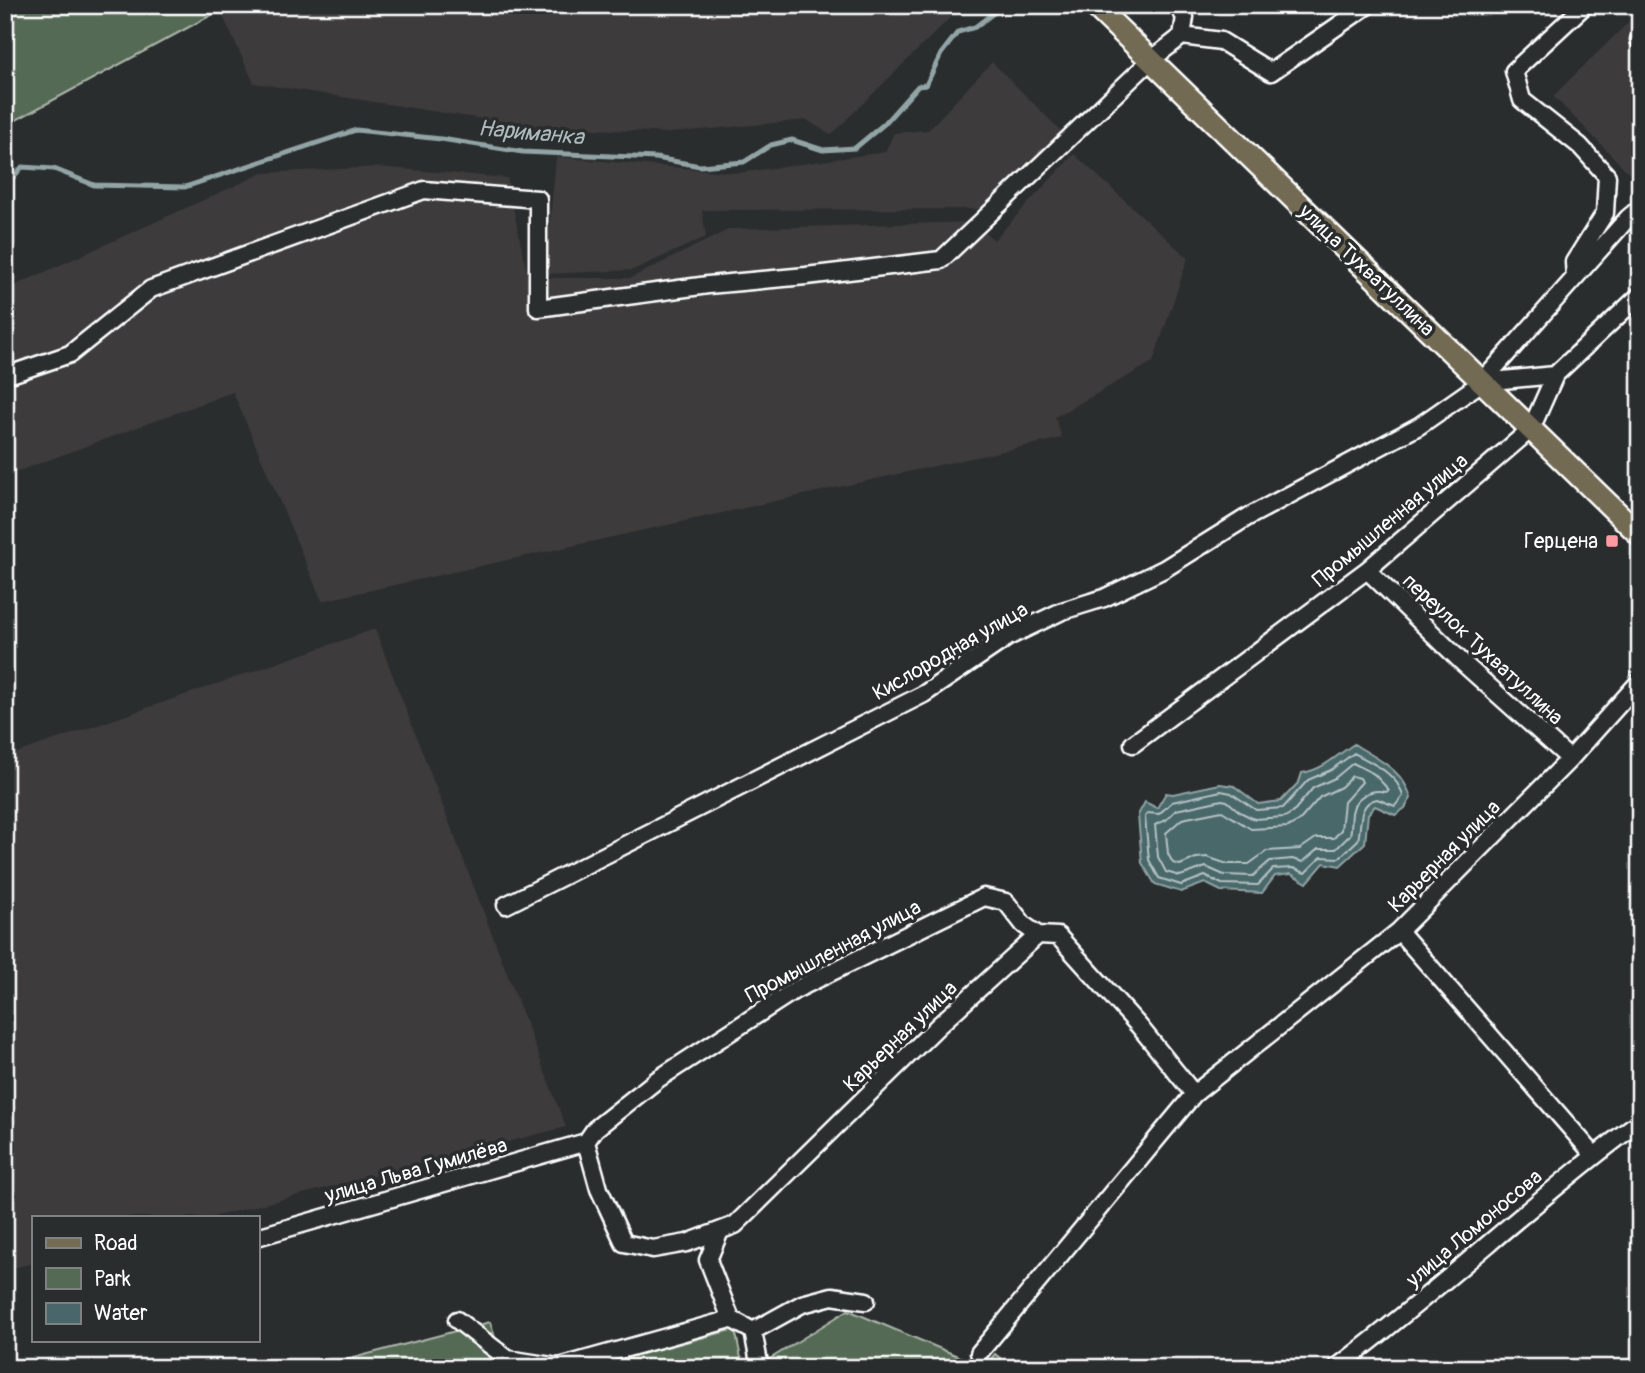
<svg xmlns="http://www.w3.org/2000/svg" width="1645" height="1373" viewBox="0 0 1645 1373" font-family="Pangolin,sans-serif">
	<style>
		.built { fill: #3e3a3b }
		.green { fill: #556a55; stroke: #aab4aa; stroke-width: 2 }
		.water { fill: #49676b; stroke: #92a4a6; stroke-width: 2 }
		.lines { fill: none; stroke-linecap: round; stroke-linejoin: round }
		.shore { stroke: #b6c2c4; stroke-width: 2 }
		.stream { stroke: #92a4a6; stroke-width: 5 }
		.minor-casing { stroke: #fff; stroke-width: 21 }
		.major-casing { stroke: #fff; stroke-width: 26 }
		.minor { stroke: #2a2d2e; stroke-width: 16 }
		.major { stroke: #736b52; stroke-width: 21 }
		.poi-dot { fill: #ff9aa2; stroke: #2a2d2e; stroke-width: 2.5 }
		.labels { text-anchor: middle; stroke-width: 7; stroke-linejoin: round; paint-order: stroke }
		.street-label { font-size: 21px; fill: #fff; stroke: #2a2d2e }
		.poi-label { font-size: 21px; fill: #fff; stroke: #2a2d2e; text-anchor: end }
		.water-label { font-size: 23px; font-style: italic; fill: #adbbbc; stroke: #2a2d2e }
	</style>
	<rect width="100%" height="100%" fill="#2a2d2e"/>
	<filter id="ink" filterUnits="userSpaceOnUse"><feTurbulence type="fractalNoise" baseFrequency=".0143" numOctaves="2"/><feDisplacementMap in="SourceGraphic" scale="14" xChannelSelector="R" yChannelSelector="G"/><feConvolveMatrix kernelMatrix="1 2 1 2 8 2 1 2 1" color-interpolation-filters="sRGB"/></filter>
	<g filter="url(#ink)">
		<path class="built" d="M230 5H946L954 14 831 135 807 120 669 133 520 125 254 83 220 10Z
			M1640 11V184L1553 96Z
			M992 62 1063 133 997 200 980 209 702 210 706 237 633 270 545 274 556 157 738 173 885 152 894 133 928 130Z
			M1074 154 1188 258 1153 362 1055 417 1062 438 322 601 233 392 5 476V290L263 173 378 167 507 178 528 278H631L730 229 973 222 994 240Z
			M375 629 566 1127 213 1217H33V1263L5 1270V757Z"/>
		<path class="green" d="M5 5H230L5 126Z
			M848 1310 984 1367 995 1354 1012 1368H766L765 1362Z
			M490 1322 505 1368H315Z
			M735 1329 743 1368H588Z"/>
		<path class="water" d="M1354 744C1377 759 1403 769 1411 798L1405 808 1395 815 1375 806 1368 814 1365 843 1340 866 1324 863 1307 883 1291 874 1275 876 1262 893 1221 891 1205 883 1181 892 1155 884 1142 863 1138 815 1145 802 1157 808 1166 793 1173 794 1220 784 1234 786 1258 804 1281 801 1299 782 1302 773C1323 770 1337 755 1354 744Z"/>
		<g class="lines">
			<path class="shore" d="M1354 753C1372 763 1398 774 1403 796L1395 806 1377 799C1357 803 1362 825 1358 840L1339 858 1321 857 1305 873 1293 868 1273 869 1258 885 1222 884 1205 876 1181 885 1159 878 1149 860 1145 817 1147 813 1159 814 1172 802 1221 791 1231 793 1256 810 1283 808 1308 780 1331 770Z
				M1353 763 1374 774 1389 790 1386 792C1371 788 1355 796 1352 813 1351 821 1352 828 1350 835L1336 849H1318L1303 862 1292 859 1270 861 1253 876 1224 875 1206 867 1180 876 1166 872 1158 857 1155 825 1166 820 1176 810 1222 800 1227 801 1240 812 1254 819 1285 817 1293 812 1313 788 1335 778Z
				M1352 776 1360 778 1362 782 1344 802 1341 830 1334 838H1316L1300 849 1267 851 1249 864H1227L1207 857 1196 858 1180 865 1173 863 1168 854 1166 833 1182 819 1222 811 1251 829 1288 827 1299 821 1320 797 1341 787Z"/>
			<path class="stream" d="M5 187 22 167 54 169 94 185 185 187 356 130 441 139 523 152 656 158 700 166 744 162 771 145 792 140 823 150 855 148 884 124 918 86 926 85 941 54 958 32 975 27 1004 5"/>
			<g class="minor-casing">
				<path id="minor" d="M1177 5 1185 17 1182 36
					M1639 40H1640
					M1575 278 1574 262 1605 213 1607 176 1580 146 1522 100 1514 71 1585 5
					M14 373 70 354 151 289 424 190 538 199V308L708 285 806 276 941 260 1151 60 1182 36 1221 41 1271 72 1368 5
					M1482 382 1555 375
					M1367 570 1464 664 1570 759
					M1133 744 1367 570 1531 429 1555 375 1640 295
					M506 905 924 694 1008 637 1062 611 1104 598 1164 569 1246 518 1419 426 1482 382 1628 218 1640 208
					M1399 931 1594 1155
					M586 1142 599 1189 624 1243 653 1249 687 1243 735 1225 938 1026 1038 935 1058 936 1139 1026 1194 1094
					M586 1142 595 1129 658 1079 795 990 984 897 1006 902 1024 925 1038 935
					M720 1231 708 1260 731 1319
					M257 1237 586 1142
					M457 1320 508 1359 559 1367 731 1319 753 1331 802 1304 832 1296 866 1301
					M753 1331 760 1368
					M979 1353 1194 1094 1399 931 1570 759 1640 681
					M1336 1368C1440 1290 1535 1199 1640 1121"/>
			</g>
			<g class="major-casing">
				<path id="major" d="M1094 5 1640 535"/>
			</g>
			<use href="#minor" class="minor"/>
			<use href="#major" class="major"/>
		</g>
	</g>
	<rect class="poi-dot" x="1605" y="534" width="14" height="14" rx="3.5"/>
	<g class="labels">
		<g class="street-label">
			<text transform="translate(1367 270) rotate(44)" y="7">улица Тухватуллина</text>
			<text transform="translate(1390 520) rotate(-40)" y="7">Промышленная улица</text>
			<text transform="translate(1483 649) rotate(43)" y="7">переулок Тухватуллина</text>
			<text transform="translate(950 651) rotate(-30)" y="7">Кислородная улица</text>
			<text transform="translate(1444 856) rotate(-45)" y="7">Карьерная улица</text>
			<text transform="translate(833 951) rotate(-28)" y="7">Промышленная улица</text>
			<text transform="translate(900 1036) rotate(-44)" y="7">Карьерная улица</text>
			<text transform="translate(416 1170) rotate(-16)" y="7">улица Льва Гумилёва</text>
			<text transform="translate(1474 1228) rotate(-40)" y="7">улица Ломоносова</text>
		</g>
		<g class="poi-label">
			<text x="1598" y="548">Герцена</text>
		</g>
		<g class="water-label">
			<text transform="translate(531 132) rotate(5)" y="8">Нариманка</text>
		</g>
	</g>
	<rect width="1645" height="1373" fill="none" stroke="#2a2d2e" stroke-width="28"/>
	<rect x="14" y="14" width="1617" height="1345" fill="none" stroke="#fff" stroke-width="2.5" filter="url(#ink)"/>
	<rect x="32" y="1216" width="228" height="126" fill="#2a2d2e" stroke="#7f8182" stroke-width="2"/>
	<rect x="46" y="1238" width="35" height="10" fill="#736b52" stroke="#7f8182" stroke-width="2"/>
	<text x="94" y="1250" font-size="21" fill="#ffffff">Road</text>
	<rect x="46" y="1268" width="35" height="21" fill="#556a55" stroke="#7f8182" stroke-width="2"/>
	<text x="94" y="1286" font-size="21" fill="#ffffff">Park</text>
	<rect x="46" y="1303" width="35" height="21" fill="#49676b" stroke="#7f8182" stroke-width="2"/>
	<text x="94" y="1320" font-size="21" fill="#ffffff">Water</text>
</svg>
